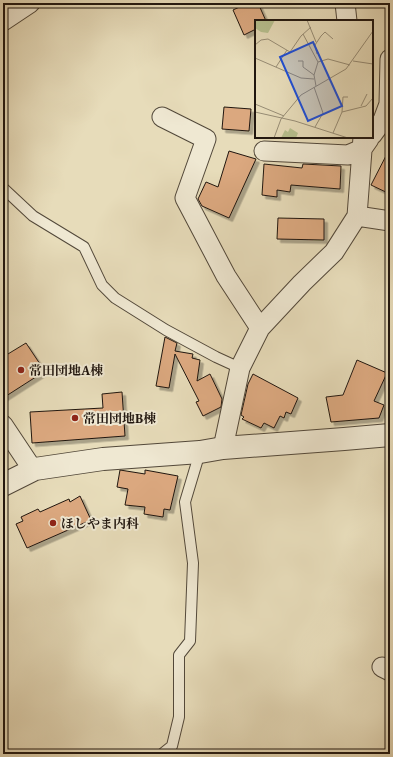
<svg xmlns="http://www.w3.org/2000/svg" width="393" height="757" viewBox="0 0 393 757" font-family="'EB Garamond','Noto Serif JP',serif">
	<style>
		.building { fill: #dba87f; stroke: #20160f; filter: url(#shadow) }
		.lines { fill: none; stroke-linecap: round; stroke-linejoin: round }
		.service-casing { stroke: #52483a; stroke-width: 12 }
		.minor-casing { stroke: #52483a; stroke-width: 21 }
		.tertiary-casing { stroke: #52483a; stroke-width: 24 }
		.service { stroke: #efe8d2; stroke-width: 10 }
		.minor { stroke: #efe8d2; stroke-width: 19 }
		.tertiary { stroke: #efe8d2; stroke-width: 22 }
		.poi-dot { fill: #8f2418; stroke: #efe8d2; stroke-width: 1.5 }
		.labels { text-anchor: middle; stroke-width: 4; stroke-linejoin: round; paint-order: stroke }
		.poi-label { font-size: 13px; font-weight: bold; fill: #20160f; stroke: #efe8d2; text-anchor: start }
		.inset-road { fill: none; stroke: #978d76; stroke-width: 1 }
		.view { fill: #1d4ed8; fill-opacity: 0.15; stroke: #1d4ed8; stroke-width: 2 }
		.inset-edge { fill: none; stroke: #20160f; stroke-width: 2 }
	</style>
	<defs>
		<filter id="shadow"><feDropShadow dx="3.5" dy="3.5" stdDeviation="0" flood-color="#0004"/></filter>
	</defs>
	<rect width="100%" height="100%" fill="#e7dcba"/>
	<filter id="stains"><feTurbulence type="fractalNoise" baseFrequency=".005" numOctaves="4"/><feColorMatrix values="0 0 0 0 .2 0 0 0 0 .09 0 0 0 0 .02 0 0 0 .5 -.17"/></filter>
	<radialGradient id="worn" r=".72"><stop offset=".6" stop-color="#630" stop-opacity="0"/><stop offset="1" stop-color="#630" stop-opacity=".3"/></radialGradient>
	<path class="building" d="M248 3H258L266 21H256V29L244 35 233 10Z
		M224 107 251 109 249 131 222 129Z
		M390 148V194L371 185Z
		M229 151 256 159 229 218 202 206 198 199 206 182 218 187Z
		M264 164 302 168 303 164 341 166 340 189 291 185 290 192 277 190V197L262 195Z
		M278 218 324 219V240L277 239Z
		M165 337 177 343 175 351 193 354 192 358 200 360 197 381 210 374 222 399 221 407 203 416 196 402 199 401 175 354 169 388 156 386Z
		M26 343 40 364 37 366 42 373 3 398V357Z
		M357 360 387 373 374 401 384 405 379 418 331 422 326 397 343 395Z
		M253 374 298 398 291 414 286 412 284 418 280 416 274 428 264 423 261 428 242 419 244 417 241 415 248 384Z
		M122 392 125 436 32 443 30 412 103 408 102 394Z
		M120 470 145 474V470L178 476 170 510 164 509 163 517 144 514 145 507 125 505 128 489 117 487Z
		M80 496 91 520 27 548 16 524 23 521 21 517 38 509 40 512 69 499 70 502Z"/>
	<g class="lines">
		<g class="service-casing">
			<path id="service" d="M3 188 33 216 84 247 102 285 115 298 166 330 216 357 240 368
				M162 754 172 746 179 717V655L190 641 193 563 185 502 200 452"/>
		</g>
		<g class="minor-casing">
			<path id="minor" d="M345 3 347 21
				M3 21 30 3
				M162 117 206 139 185 198 226 276 260 328
				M372 135 383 120 389 104 390 59
				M264 151 348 155 362 149 369 139
				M357 216 390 221
				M3 425 33 470
				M223 448 240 368 260 328 302 283 334 252 357 216 363 137
				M382 667 390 671"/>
		</g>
		<g class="tertiary-casing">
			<path id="tertiary" d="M3 485 35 469 103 459 200 452 223 448 344 439 390 435"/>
		</g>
		<use href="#service" class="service"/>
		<use href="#minor" class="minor"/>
		<use href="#tertiary" class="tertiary"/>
	</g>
	<g class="poi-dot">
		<circle cx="21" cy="370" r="4"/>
		<circle cx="75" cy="418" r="4"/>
		<circle cx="53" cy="523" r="4"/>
	</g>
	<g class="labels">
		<g class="poi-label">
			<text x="29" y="375">常田団地A棟</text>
			<text x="83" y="423">常田団地B棟</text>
			<text x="61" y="528">ほしやま内科</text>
		</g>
	</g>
	<g transform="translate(255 20)">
		<rect width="118" height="118" fill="#e7dcba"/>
		<path d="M0 0H20L13 13 6 12 0 8Z" fill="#b7c08f"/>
		<path d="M35 108 43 113 41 118H26L30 110 33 112Z" fill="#b7c08f"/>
		<path class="inset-road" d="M52 0 61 22M48 14 63 42 59 55 61 66M0 25 6 20 13 19 35 32 46 16 56 7M62 34 60 25 66 16 70 12 78 19M0 38 46 58 59 59M43 41H48V47L59 55M98 41 118 44M63 42 73 39 95 45M21 47 32 30M59 67 68 93 60 107M0 84 29 96M106 86 112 74M0 92 40 101 93 118M87 92 88 77H93M78 113 87 92 111 86 118 78M19 118 26 99 46 75 91 49 118 11"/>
		<path class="view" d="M58 22 87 86 53 101 25 37Z"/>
		<rect width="118" height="118" class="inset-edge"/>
	</g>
	<rect width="393" height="757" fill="none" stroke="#e7dcba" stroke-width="16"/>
	<rect x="4" y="4" width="385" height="749" fill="none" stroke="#20160f" stroke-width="2"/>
	<rect x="8" y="8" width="377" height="741" fill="none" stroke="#20160f"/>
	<rect width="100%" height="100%" filter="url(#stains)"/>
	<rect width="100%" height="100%" fill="url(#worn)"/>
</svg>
